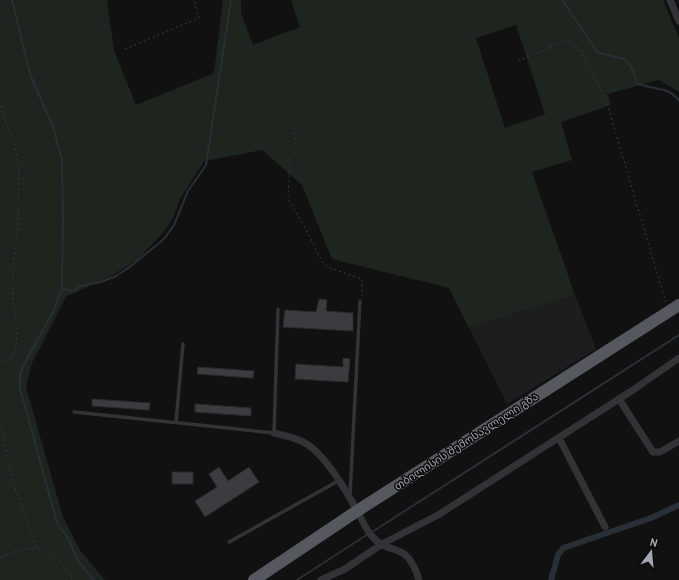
<svg xmlns="http://www.w3.org/2000/svg" width="679" height="580" viewBox="0 0 679 580" font-family="'PT Sans','Noto Sans Georgian',sans-serif">
	<style>
		.built { fill: #1d1d1f }
		.green { fill: #1d251e; fill-rule: evenodd }
		.lines { fill: none; stroke-linecap: round; stroke-linejoin: round }
		.stream { stroke: #282f36; stroke-width: 2 }
		.canal { stroke: #282f36; stroke-width: 6 }
		.building { fill: #3b3c3f; stroke: #2b2b2e }
		.path { stroke: #383a3e; stroke-width: 1; stroke-dasharray: 2 3; stroke-linecap: butt }
		.service { stroke: #323337; stroke-width: 3.5 }
		.minor { stroke: #323337; stroke-width: 7 }
		.trunk { stroke: #56585f; stroke-width: 12 }
		.labels { text-anchor: middle; stroke-width: 3; stroke-linejoin: round; paint-order: stroke }
		.street-label { font-size: 11px; fill: #a2a7b3; stroke: #0c0c0d }
	</style>
	<rect width="100%" height="100%" fill="#111112"/>
	<path class="built" d="M575 295 596 349 507 404 469 328Z"/>
	<path class="green" d="M0 0H107L114 50 136 105 214 73 223 0H241V13L253 45 300 27 291 0H663L679 38V92L659 80 608 94 611 105 561 122 572 160 532 172 575 295 469 328 449 288 332 259 302 185 262 150 204 161 180 199 173 218 161 235 137 260 111 276 66 297 32 363 26 387 63 517 80 550 105 580H0ZM516 25 545 114 505 128 476 38Z"/>
	<g class="lines">
		<path class="stream" d="M12 0 30 74 53 127 62 160 63 219 62 289 54 310 20 372V388L57 523 69 540 78 561 94 580
			M562 0 598 53 625 59 631 67 637 83C651 90 670 86 679 101
			M62 289 75 291 80 286 101 282 116 276 131 266 164 239 174 225 188 191 206 165 231 0
			M372 532 679 335
			M297 580 368 534"/>
		<path class="canal" d="M551 580 558 555 563 548 651 518 679 505"/>
	</g>
	<path class="building" d="M319 299 327 300 326 311 353 313V331L283 327 285 310 316 312Z
		M343 358 350 359 348 382 295 379 296 364 343 367Z
		M198 367 254 371 253 378 197 374Z
		M92 399 150 403 149 410 92 406Z
		M195 404 251 408V416L195 412Z
		M219 467 228 481 249 467 259 482 205 517 195 501 217 487 209 474Z
		M172 472H193V484H172Z"/>
	<g class="lines">
		<path class="path" d="M125 49 199 18 194 0
			M518 61 566 40 579 48 606 100 666 303
			M0 106 13 140 19 165 18 226 13 268V300L17 333 16 347 12 357 0 365
			M296 123 294 133 296 142V151L290 158 288 199 307 231 322 262 330 268 362 279V296
			M0 420 12 480 37 547
			M0 558C38 541 51 544 73 580"/>
		<path class="service" d="M74 412 274 433 278 309
			M176 422 183 344
			M350 495 360 301
			M229 542 338 481"/>
		<path class="minor" d="M670 0 679 21
			M619 399 653 452H660L679 441
			M274 433C287 436 301 439 311 447 327 459 348 493 357 511 362 519 365 528 371 535 390 559 406 537 419 580
			M559 438 605 527
			M321 580 345 569 382 544 438 515 633 390 679 358"/>
		<path class="trunk" d="M254 580 357 511 679 305"/>
	</g>
	<g class="labels">
		<g class="street-label">
			<text transform="translate(466 441) rotate(-33)" y="4">თბილისის შემოსავლელი გზა</text>
		</g>
	</g>
	<g transform="translate(651 552) rotate(16)" stroke="#0c0c0d" stroke-width="3" paint-order="stroke">
	<path d="M0-3L7 15L0 10L-7 15Z" fill="#a2a7b3"/>
	<text y="-6" font-size="11" font-weight="bold" text-anchor="middle" fill="#a2a7b3">N</text>
	</g>
</svg>
